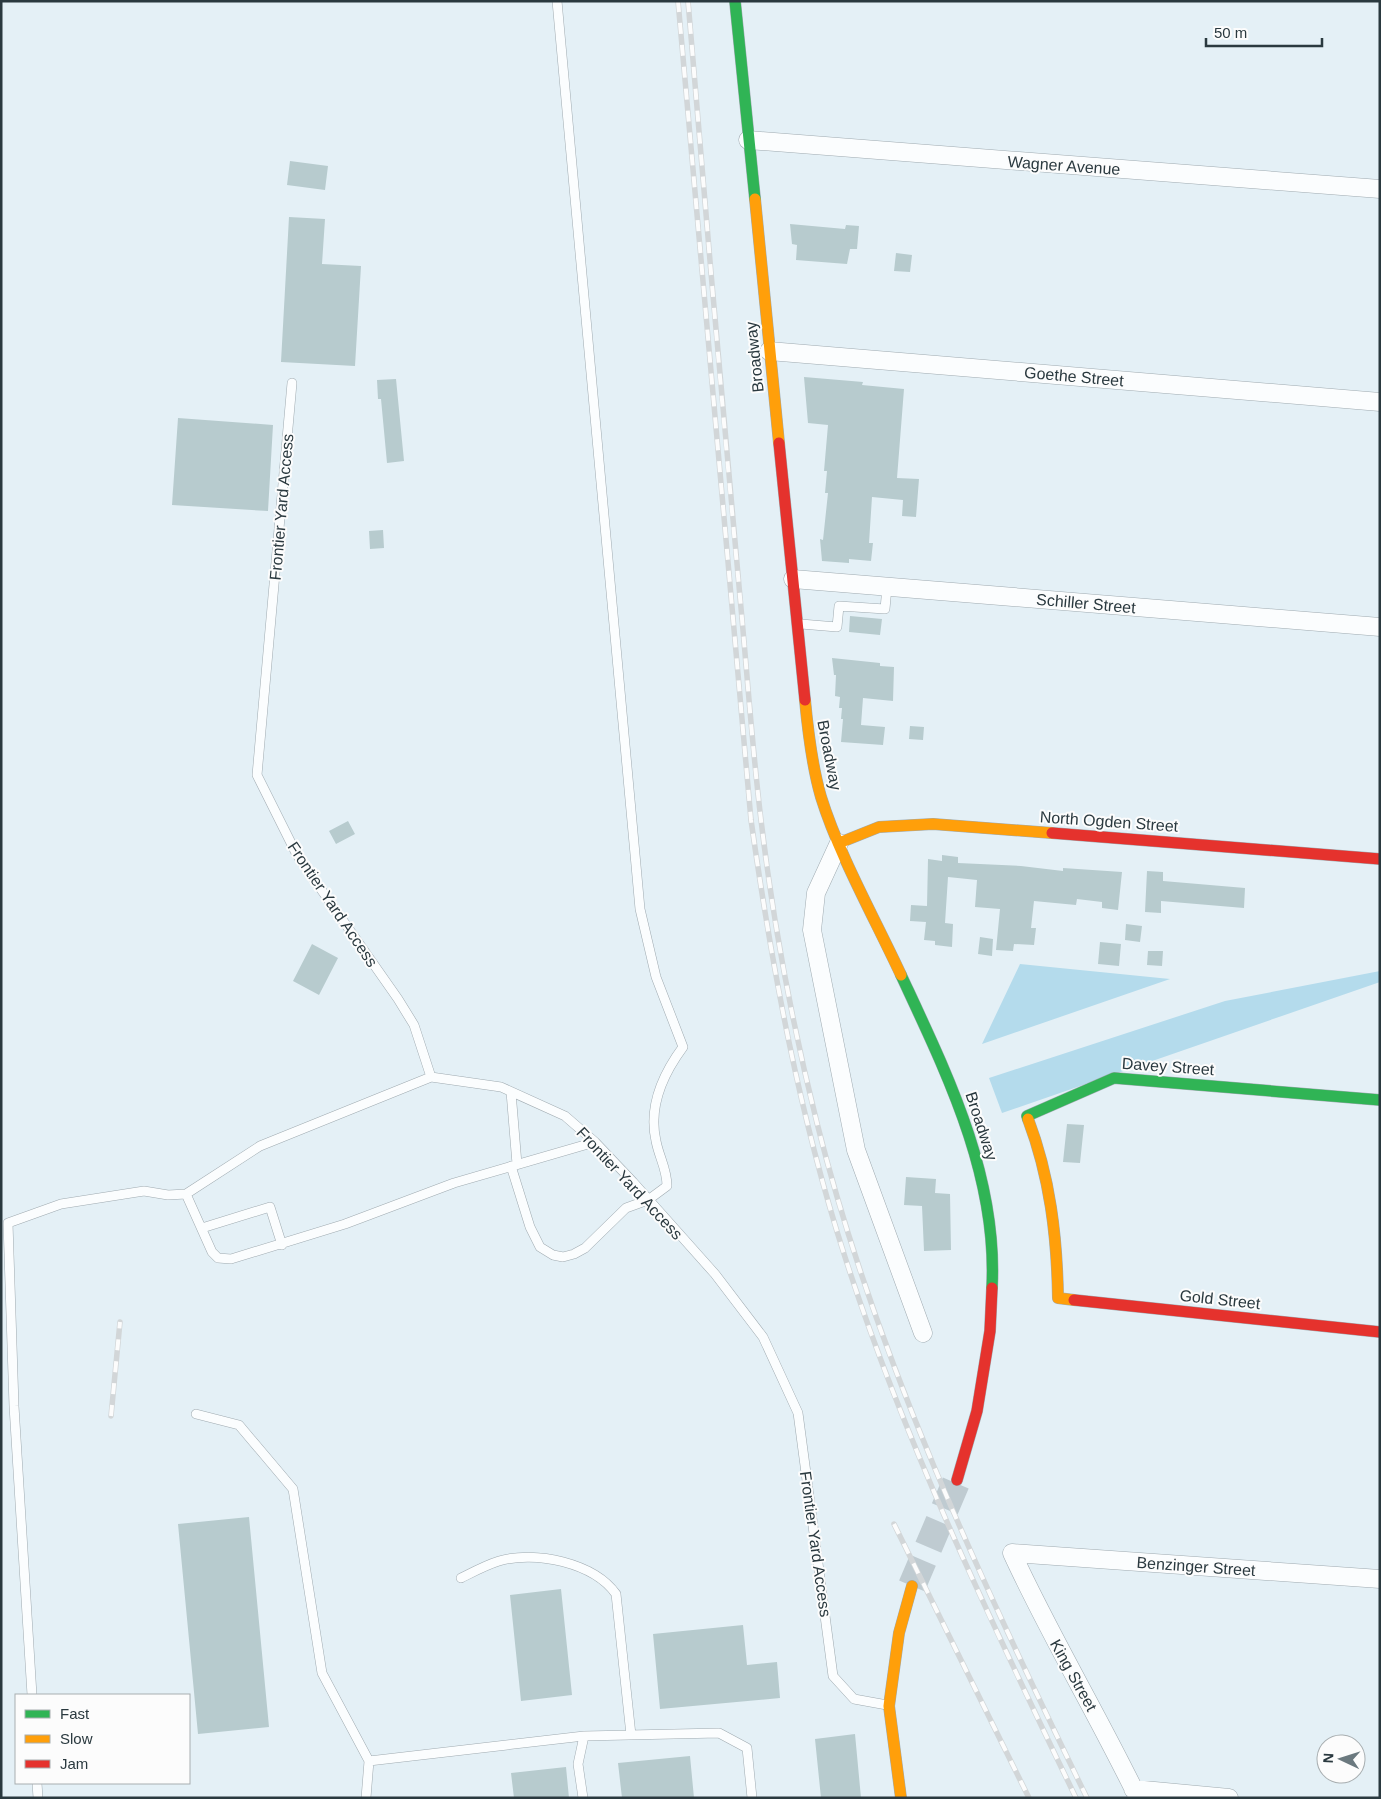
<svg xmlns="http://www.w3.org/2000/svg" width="1381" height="1799" viewBox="0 0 1381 1799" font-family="Arial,sans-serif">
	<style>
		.forest { fill: #b4dbec }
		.building { fill: #b7cbce }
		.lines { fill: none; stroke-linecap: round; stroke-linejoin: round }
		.primary-tunnel { stroke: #bfcbd1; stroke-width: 28; stroke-dasharray: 28 14; stroke-linecap: butt }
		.lane-casing { stroke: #9faab0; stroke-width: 10 }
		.street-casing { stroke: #9faab0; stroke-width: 19 }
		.fast-casing { stroke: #9faab0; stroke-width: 12 }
		.slow-casing { stroke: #9faab0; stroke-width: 12 }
		.jam-casing { stroke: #9faab0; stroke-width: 12 }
		.lane { stroke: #fbfdfe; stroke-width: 9 }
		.street { stroke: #fbfdfe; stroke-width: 18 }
		.fast { stroke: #30b455; stroke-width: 11 }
		.slow { stroke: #ff9f0a; stroke-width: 11 }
		.jam { stroke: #e5322d; stroke-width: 11 }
		.rail-casing { stroke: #d2d6d8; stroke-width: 5.5 }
		.rail { stroke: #fcfcfc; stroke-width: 4; stroke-dasharray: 11; stroke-linecap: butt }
		.labels { text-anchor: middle; stroke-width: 4; stroke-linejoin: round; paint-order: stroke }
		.street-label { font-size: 16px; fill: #2a393f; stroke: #fcfcfc }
	</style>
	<rect width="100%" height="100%" fill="#e4f0f6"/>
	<path class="forest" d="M1020 964 1170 979 982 1044Z
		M1380 971V982L1002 1113 989 1078 1225 1001Z"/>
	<path class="building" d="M290 161 328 166 325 190 287 185Z
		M289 217 325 219 322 264 361 266 355 366 281 362Z
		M790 224 845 229 846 225 859 226 857 249H850L847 264 796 260 797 245 792 244Z
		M896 253 912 255 910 272 894 271Z
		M804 377 863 382 862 385 904 389 897 478 919 479 916 517 902 516 903 500 872 497 869 543H873L871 561 849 559V563L822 561 820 539 823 540 828 493H825L827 471H824L828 425 808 423Z
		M396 379 404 461 387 463 381 399H378L377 380Z
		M178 418 273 425 268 511 172 505Z
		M383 530 384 548 370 549 369 531Z
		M850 616 882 619 880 635 849 632Z
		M832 658 880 663V666L894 667 893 701 863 698 861 725 885 727 883 745 841 742 843 719H841L842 708H839L840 697 835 696 836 675H834Z
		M910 726 924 727 923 740 909 739Z
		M348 821 355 834 336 844 329 831Z
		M942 855 958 857V863L1021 866 1063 871V868L1122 872 1118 910 1102 908V902L1077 899 1076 905 1034 901 1031 928H1036L1034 945 1014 944 1013 951 996 950 1000 909 975 907 977 880 948 877 945 923 953 924 952 947 935 945V941L924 940 926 922 910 921 911 905 927 906 928 859 942 861Z
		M1147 871 1163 872V881L1245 888 1244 908 1161 901V913L1145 912Z
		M1126 924 1142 926 1140 942 1125 940Z
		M980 937 993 939 992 956 978 954Z
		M1100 942 1121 944 1119 966 1098 964Z
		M312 944 338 958 319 995 293 981Z
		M1148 951H1163L1162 966 1147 965Z
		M1067 1124 1084 1125 1080 1163 1063 1162Z
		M906 1177 936 1179 935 1193 950 1194 951 1250 924 1251 922 1206 904 1205Z
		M249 1517 269 1727 198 1734 178 1524Z
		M561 1589 572 1695 521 1701 510 1595Z
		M743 1625 747 1665 777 1662 780 1698 660 1709 653 1634Z
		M855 1734 861 1798H821L815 1739Z
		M690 1756 694 1798H622L618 1763Z
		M566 1767 569 1798H514L511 1773Z"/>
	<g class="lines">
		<path class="primary-tunnel" d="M912 1586 957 1480"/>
		<g class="lane-casing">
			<path id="lane" d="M292 383 257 775 297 855 398 999 414 1025 431 1077 501 1087 565 1116 595 1142 633 1182 715 1274 763 1337 798 1413 833 1676 854 1699 887 1705
				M801 624 837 627 839 606 885 609 887 587
				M511 1092 517 1164
				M511 1166 530 1227 540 1247 553 1255 563 1257 574 1254 585 1248 626 1208 648 1200 667 1186C667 1169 659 1157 656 1141 648 1106 663 1074 683 1047L656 977 640 909 557 1
				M186 1194 212 1252 218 1258 231 1259 345 1224 454 1183 595 1142
				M202 1228 270 1207 282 1245
				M196 1414 239 1425 293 1489 322 1673 369 1761
				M461 1578C473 1572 486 1565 499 1561 535 1550 594 1563 616 1594L631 1735
				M32 1695 14 1406 8 1223 61 1204 144 1191 168 1195 186 1194 260 1146 431 1077
				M37 1783 38 1798
				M366 1798 369 1761 584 1736
				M583 1798 578 1764 584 1736 719 1733 747 1748 752 1798"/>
		</g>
		<g class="street-casing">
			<path id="street" d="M748 140 1380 189
				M769 351 1380 402
				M793 579 1380 627
				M839 843 816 893 812 930 856 1150 923 1333
				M1133 1789 1229 1798
				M1138 1798C1098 1715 1050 1636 1012 1553L1380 1579"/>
		</g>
		<g class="fast-casing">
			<path id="fast" d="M735 1 755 199
				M901 975C947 1074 998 1176 992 1288
				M1028 1119 1027 1116 1114 1078 1380 1100"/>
		</g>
		<g class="slow-casing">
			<path id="slow" d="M755 199 779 443
				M805 700C808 732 812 766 821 797 839 855 875 919 901 975
				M839 843 879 827 933 824 1052 833
				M1028 1119C1050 1177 1057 1236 1058 1298L1074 1300
				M901 1798 889 1706 899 1633 912 1586"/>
		</g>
		<g class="jam-casing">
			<path id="jam" d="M779 443 805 700
				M1052 833 1380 859
				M1074 1300 1380 1332
				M957 1480 977 1411 990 1331 992 1288"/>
		</g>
		<use href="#lane" class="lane"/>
		<use href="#street" class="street"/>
		<use href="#fast" class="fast"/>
		<use href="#slow" class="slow"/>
		<use href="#jam" class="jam"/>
		<g class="rail-casing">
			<path id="rail" d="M678 1 751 820C772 968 799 1114 845 1257 905 1444 991 1621 1076 1798
				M688 1C705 200 721 398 740 597 747 671 752 746 761 820 773 922 792 1023 817 1123 876 1359 981 1580 1087 1798
				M111 1416 120 1322
				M894 1524 1029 1798"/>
		</g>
		<use href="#rail" class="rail"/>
	</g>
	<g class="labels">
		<g class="street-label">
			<text transform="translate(1064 165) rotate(4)" y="6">Wagner Avenue</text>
			<text transform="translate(754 357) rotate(-96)" y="6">Broadway</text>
			<text transform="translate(1074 376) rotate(5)" y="6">Goethe Street</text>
			<text transform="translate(281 507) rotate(-85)" y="6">Frontier Yard Access</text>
			<text transform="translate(1086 603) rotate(5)" y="6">Schiller Street</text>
			<text transform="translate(830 755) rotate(79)" y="6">Broadway</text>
			<text transform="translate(1109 821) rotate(4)" y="6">North Ogden Street</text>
			<text transform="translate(333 904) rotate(56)" y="6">Frontier Yard Access</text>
			<text transform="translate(1168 1066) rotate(4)" y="6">Davey Street</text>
			<text transform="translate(982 1126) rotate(72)" y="6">Broadway</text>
			<text transform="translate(630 1183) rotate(47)" y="6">Frontier Yard Access</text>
			<text transform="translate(1220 1299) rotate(6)" y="6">Gold Street</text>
			<text transform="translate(816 1544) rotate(82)" y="6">Frontier Yard Access</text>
			<text transform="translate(1196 1566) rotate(4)" y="6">Benzinger Street</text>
			<text transform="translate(1074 1675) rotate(61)" y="6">King Street</text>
		</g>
	</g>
	<rect width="1381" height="1799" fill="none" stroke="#2a393f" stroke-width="5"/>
	<rect x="15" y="1694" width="175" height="90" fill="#fcfcfc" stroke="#a8aeb0"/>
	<rect x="25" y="1710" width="25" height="8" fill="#30b455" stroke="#a8aeb0"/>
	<text x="60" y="1719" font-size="15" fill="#2a393f">Fast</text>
	<rect x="25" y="1735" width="25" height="8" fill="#ff9f0a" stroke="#a8aeb0"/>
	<text x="60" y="1744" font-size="15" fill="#2a393f">Slow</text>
	<rect x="25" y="1760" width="25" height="8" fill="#e5322d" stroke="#a8aeb0"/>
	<text x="60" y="1769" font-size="15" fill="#2a393f">Jam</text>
	<g transform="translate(1341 1759) rotate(274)"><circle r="24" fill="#fcfcfc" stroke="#a8aeb0"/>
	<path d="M0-4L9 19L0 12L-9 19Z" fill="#6b797f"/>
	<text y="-8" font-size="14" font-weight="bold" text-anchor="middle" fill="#2a393f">N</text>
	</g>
	<path d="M1206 38v8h116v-8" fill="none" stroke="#2a393f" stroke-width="2.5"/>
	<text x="1214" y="38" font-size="15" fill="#2a393f" stroke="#fcfcfc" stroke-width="4" paint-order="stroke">50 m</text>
</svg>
